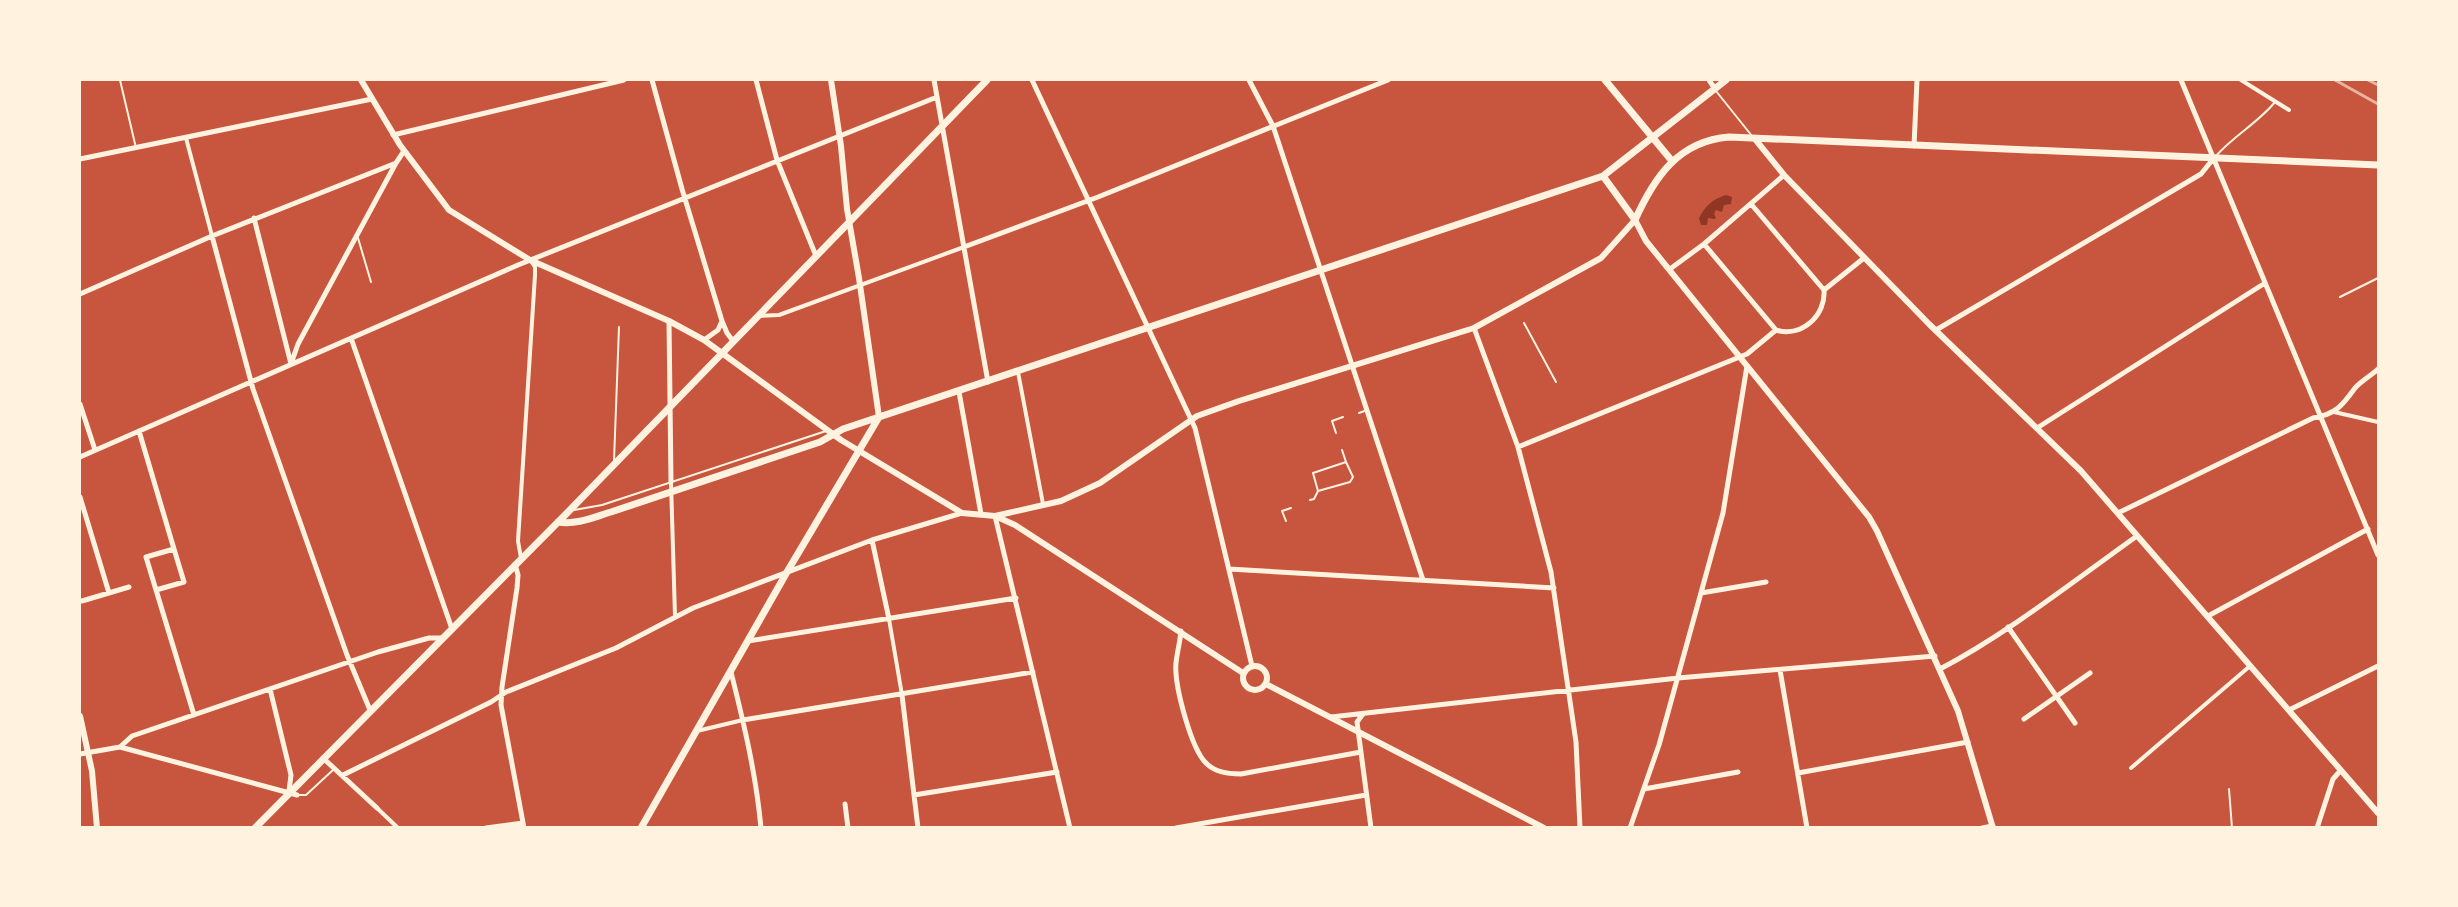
<svg xmlns="http://www.w3.org/2000/svg" width="2458" height="907" viewBox="0 0 2458 907" font-family="Barlow,sans-serif">
	<style>
		.water { fill: #8f3625 }
		.lines { fill: none; stroke-linecap: round; stroke-linejoin: round }
		.service { stroke: #fff3e0; stroke-width: 2 }
		.pedestrian { stroke: #fff3e0; stroke-width: 4 }
		.minor { stroke: #fff3e0; stroke-width: 5 }
		.tertiary { stroke: #fff3e0; stroke-width: 6 }
		.secondary { stroke: #fff3e0; stroke-width: 7 }
		.rail { stroke: #e9b49f; stroke-width: 3 }
	</style>
	<rect width="100%" height="100%" fill="#c8553d"/>
	<path class="water" d="M1726 195 1732 197 1731 204 1724 205 1722 212 1716 210 1714 214 1716 218 1714 219 1708 218 1707 225H1701L1699 218C1705 206 1713 199 1726 195Z"/>
	<g class="lines">
		<path class="service" d="M120 80 136 148
			M1716 91 1752 136
			M2215 157C2233 136 2258 123 2275 102
			M358 238 371 282
			M2340 297 2378 278
			M1524 323 1556 382
			M1359 413 1367 410
			M1336 433 1332 421 1343 417
			M1342 450 1346 462 1313 473 1318 491 1350 482 1353 477 1346 462
			M614 461 619 327
			M1310 500 1314 499 1318 491
			M574 510 602 505 826 431
			M1286 521 1282 511 1291 508
			M2229 789 2232 828
			M297 795H306L333 770"/>
		<path class="pedestrian" d="M2241 80 2289 110
			M186 138 212 236
			M758 316 779 315 964 247
			M1018 372 1043 504
			M2334 412 2378 422
			M671 482 675 616
			M521 558 518 541 535 275V267L531 261
			M889 619 902 695
			M697 731 743 720
			M2131 768 2250 666
			M377 808 398 828"/>
		<path class="minor" d="M652 80 682 189 722 321 727 333 733 341
			M756 80 777 160 816 256
			M934 80 988 382
			M1032 80 1195 428 1252 666
			M1249 80 1273 126 1423 580
			M1709 80 1715 89
			M2181 80 2378 555
			M393 135 624 80
			M1914 146 1917 80
			M80 159 372 99
			M1751 204 1824 290
			M254 218 291 364
			M212 236 253 389 347 655 370 710
			M1704 244 1776 330
			M964 247 1098 197 1388 80
			M1670 269 1704 244 1784 175
			M80 294 212 236 396 163
			M669 321 671 482
			M1474 328 1518 447 1551 572 1576 742 1580 828
			M1936 330 2201 174 2213 159
			M351 338 452 629
			M704 340 718 330 722 321
			M291 364 298 344 396 163 404 151
			M959 392 981 514
			M80 404 95 450
			M2037 428 2265 283
			M139 431 174 549 146 557 194 715
			M1518 447 1747 354 1776 330C1802 338 1826 315 1824 290L1864 258
			M80 457 518 265 937 97
			M80 497 109 593
			M2118 513 2313 418C2336 414 2342 406 2355 388 2361 381 2372 375 2378 369
			M995 516 1070 828
			M872 540 889 619
			M515 564 518 575 517 588 502 687 501 705 524 828
			M1229 569 1554 588
			M156 590 184 582 174 549
			M1701 593 1766 582
			M82 601 129 587
			M2208 616 2368 529
			M2008 627 2075 723
			M1181 631C1180 642 1177 653 1176 663 1174 684 1191 750 1207 764 1216 773 1230 774 1241 774L1361 752
			M748 641 1016 598
			M1940 669C2007 634 2075 580 2137 536
			M1780 670 1807 828
			M731 672C744 724 756 774 761 828
			M270 689 291 775 289 791
			M902 695 918 828
			M2289 710 2378 666
			M1363 714 1357 722 1371 828
			M1331 717 1678 678 1935 656
			M2024 719 2090 673
			M743 720 1033 672
			M120 747 297 795
			M80 754 120 747 132 736 378 652 429 638H441
			M323 758 377 808
			M1798 773 1968 742
			M343 775 491 702 506 692 616 648 693 608 872 540 962 513
			M1644 789 1738 772
			M914 795 1057 772
			M845 804 848 828
			M486 828 523 823
			M1176 828 1366 795
			M1630 828 1659 745 1723 513 1747 366
			M1982 828 1993 826
			M2317 828 2333 779 2341 770"/>
		<path class="tertiary" d="M361 80 400 145 449 210 530 260 669 321 704 340 841 440 962 513 995 516 1015 525 1243 673
			M831 80 841 146 847 209 859 278 879 417
			M1755 139 1784 175 1929 324 2081 471 2378 813
			M995 516 1061 501 1100 483 1197 416 1239 401 1474 328 1601 258 1635 220 1646 241 1869 517 1877 531 1958 711 1993 828
			M1243 678a12 12 0 1 1 24 0a12 12 0 1 1-24 0Z
			M1266 684 1544 828
			M80 716 92 771 97 828"/>
		<path class="secondary" d="M1605 80 1672 161
			M1603 176 1635 220
			M1635 220C1654 178 1678 141 1729 137L2378 165
			M558 522C577 525 594 517 611 512L820 442 843 429 1594 179 1603 176 1726 80
			M255 828 570 510 987 80
			M641 828 787 572 879 417"/>
		<path class="rail" d="M2335 80 2378 104
			M2368 80 2378 85"/>
	</g>
	<rect width="2458" height="907" fill="none" stroke="#fff3e0" stroke-width="162"/>
</svg>
